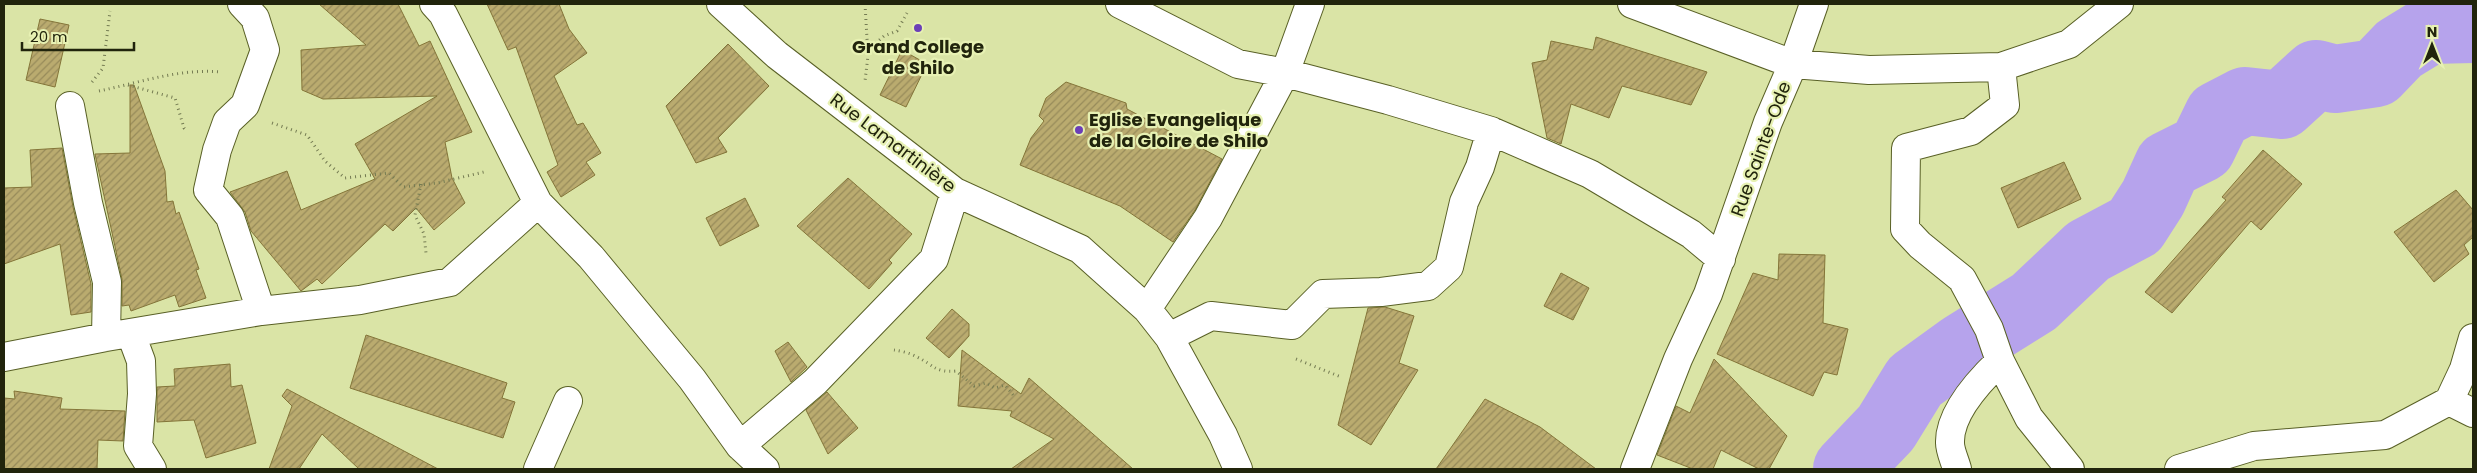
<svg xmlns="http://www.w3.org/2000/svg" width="2477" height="473" viewBox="0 0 2477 473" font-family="Poppins,sans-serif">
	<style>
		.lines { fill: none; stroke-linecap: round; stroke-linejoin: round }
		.river { stroke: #b6a3ec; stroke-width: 68 }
		.building { fill: url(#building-hatch); stroke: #847539 }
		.street-casing { stroke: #596026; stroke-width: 30 }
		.path { stroke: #747b52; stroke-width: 3; stroke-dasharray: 1 4; stroke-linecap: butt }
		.street { stroke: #fff; stroke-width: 28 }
		.poi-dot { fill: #6b3fb7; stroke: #e7f1b3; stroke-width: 2 }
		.labels { text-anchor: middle; stroke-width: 4.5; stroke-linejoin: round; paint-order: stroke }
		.poi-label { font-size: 18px; font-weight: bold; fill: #21240c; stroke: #e7f1b3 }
		.street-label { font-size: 18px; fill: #21240c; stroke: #e7f1b3 }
	</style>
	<defs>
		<pattern id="building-hatch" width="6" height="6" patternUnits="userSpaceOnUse" patternTransform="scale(1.25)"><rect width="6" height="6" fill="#baab6f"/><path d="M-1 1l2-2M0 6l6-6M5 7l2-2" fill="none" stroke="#978b5a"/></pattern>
	</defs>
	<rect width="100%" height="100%" fill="#dae4a6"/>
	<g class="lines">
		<path class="river" d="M1847 469 1886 428 1915 381 1962 347 2034 302 2088 251 2135 226 2153 198 2168 165 2202 148 2218 115 2245 101 2282 105 2316 74 2335 79 2376 73 2399 49 2430 30 2473 29"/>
	</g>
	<path class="building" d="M319 4H398L419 46 430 41 472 132 445 142 452 178 465 203 434 230 416 208 393 231 385 224 322 284 317 279 301 291 251 231 245 212 230 192 287 171 301 210 375 179 355 144 437 96 323 99 302 90 301 50 366 45Z
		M487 4H559L569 29 587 53 554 76 577 125 583 123 601 153 586 162 595 175 561 197 547 172 558 165 516 47 508 50Z
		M40 19 69 25 55 87 26 80Z
		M1596 37 1707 72 1691 105 1622 86 1609 118 1571 104 1561 144 1547 138 1532 63 1547 60 1551 41 1593 50Z
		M728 44 769 86 718 138 727 152 696 163 666 106Z
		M902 50 927 64 906 107 880 95Z
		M1066 82 1126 103 1127 109 1222 159 1195 210 1173 242 1120 206 1020 165 1031 138 1044 121 1039 116 1046 98Z
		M130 85H134L165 171 167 202 173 201 176 214 179 212 199 269 196 270 206 298 179 307 175 295 131 311 129 305 122 306V279L95 154 130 153Z
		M62 148 73 207 91 284V312L71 315 60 244 4 264V188L32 187 30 150Z
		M2263 150 2302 184 2261 230 2251 221 2172 313 2145 292 2226 200 2222 197Z
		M2064 162 2081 199 2018 228 2001 188Z
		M848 178 912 234 889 260 892 263 869 289 797 226Z
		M2456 190 2473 210V237L2464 245 2469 254 2434 282 2394 232Z
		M745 198 759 226 720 246 706 218Z
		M1779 254 1825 255 1823 323 1848 329 1837 375 1824 372 1813 396 1717 354 1753 273 1778 280Z
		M1561 273 1589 288 1573 320 1544 306Z
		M1385 307 1414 316 1399 363 1418 370 1371 445 1338 425 1368 308Z
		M952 309 969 324V336L949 358 926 338Z
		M366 335 507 383 502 398 515 402 503 438 350 388Z
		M788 342 807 367 791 382 775 351Z
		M962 350 1021 394 1029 378 1133 469H1011L1054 439 1010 416 1012 411 958 406Z
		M1714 359 1787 436 1769 469H1759L1721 450 1713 469H1693L1657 455 1676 406 1690 413Z
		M230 364 231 387 242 385 256 443 206 458 194 420 157 422V387L175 386 174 369Z
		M287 389 334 414 438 469H359L322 434 299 469H269L292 406 282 396Z
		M14 391 62 398 60 409 125 411 123 441 98 440 97 469H4V398L15 399Z
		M827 392 858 428 828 454 806 410Z
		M1485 399 1540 427 1596 469H1436Z"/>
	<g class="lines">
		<g class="street-casing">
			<path id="street" d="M242 4 255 18 265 50 245 105 227 122 217 150 208 190 230 217 261 311
				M434 4 443 14 538 203 591 257 692 379 740 446 765 469
				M721 4 777 55 955 192 1080 249 1147 309 1169 337 1223 435 1238 469
				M1120 4 1238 64 1285 73 1388 100 1491 131 1590 174 1691 234 1721 259
				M1632 4 1793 64 1814 4
				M2001 67 2005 105 1971 131 1906 148 1905 229 1920 245 1962 279 1989 329 2000 361 2029 418 2070 469
				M70 106 88 203 107 282 106 337
				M1147 309 1208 218 1285 73 1310 4
				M131 334 141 361 142 394 138 446 152 469
				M1169 337 1211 316 1292 325 1323 294 1381 292 1428 286 1449 267 1464 202 1480 167 1491 131
				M4 357 106 337 261 311 360 300 450 282 538 203
				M2449 401 2473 413
				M740 446 815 382 934 259 955 192
				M538 469 568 401
				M1635 469 1678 359 1708 294 1768 122 1793 64 1869 70 2001 67 2069 44 2119 4
				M1957 469C1955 461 1950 451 1950 443 1949 413 1980 380 2000 361
				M2179 469 2254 446 2385 435 2449 401 2464 369 2473 338"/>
		</g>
		<path class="path" d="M865 4 868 56 865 81
			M868 50 884 36 897 31 907 13
			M92 82 103 68 110 11
			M128 85 175 98 184 128 187 131
			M99 91C138 83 180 68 221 72
			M272 123 307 135 325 161 345 178 389 173 403 187 437 183 484 172
			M421 184 415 215 424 234 426 253
			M894 350C901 351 910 353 917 357 934 365 935 373 956 371L974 386 986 383 995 388 1005 385 1014 396
			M1296 359 1341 377"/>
		<use href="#street" class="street"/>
	</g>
	<g class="poi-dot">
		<circle cx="918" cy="28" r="5"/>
		<circle cx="1079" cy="130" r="5"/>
	</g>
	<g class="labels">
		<g class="poi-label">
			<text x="918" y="53">Grand College<tspan x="918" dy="21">de Shilo</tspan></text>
			<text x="1089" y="126" text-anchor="start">Eglise Evangelique<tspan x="1089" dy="21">de la Gloire de Shilo</tspan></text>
		</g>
		<g class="street-label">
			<text transform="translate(893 143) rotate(37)" y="6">Rue Lamartinière</text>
			<text transform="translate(1761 149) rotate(-70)" y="6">Rue Sainte-Ode</text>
		</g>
	</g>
	<rect width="2477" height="473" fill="none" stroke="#21240c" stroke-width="10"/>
	<g transform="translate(2432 45)" stroke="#e7f1b3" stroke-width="4" paint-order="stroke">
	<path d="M0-4L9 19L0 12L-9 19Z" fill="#21240c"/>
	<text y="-8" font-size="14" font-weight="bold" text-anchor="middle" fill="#21240c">N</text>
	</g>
	<path d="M22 42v8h112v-8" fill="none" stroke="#21240c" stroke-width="2.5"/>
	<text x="30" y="42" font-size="15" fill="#21240c" stroke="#e7f1b3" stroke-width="4" paint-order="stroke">20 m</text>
</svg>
